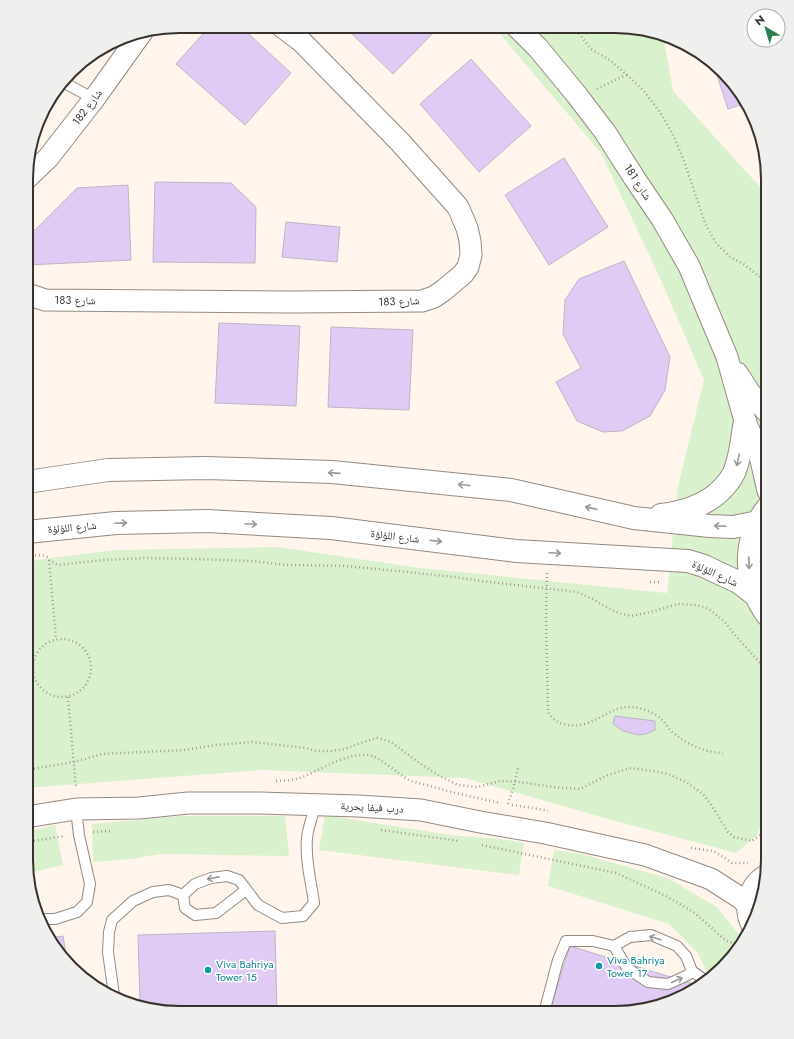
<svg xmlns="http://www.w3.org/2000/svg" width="794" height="1039" viewBox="0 0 794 1039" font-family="Jost,'Noto Naskh Arabic',sans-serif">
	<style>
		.green { fill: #d9f1cd }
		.building { fill: #e0cbf5; stroke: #bcb6c3 }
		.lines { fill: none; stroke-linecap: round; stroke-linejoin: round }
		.lane-casing { stroke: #958a80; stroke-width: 12 }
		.street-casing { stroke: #958a80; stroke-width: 23 }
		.secondary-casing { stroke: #958a80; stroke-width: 24 }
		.path { stroke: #a39c95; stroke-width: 2.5; stroke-dasharray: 1 3; stroke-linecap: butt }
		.lane { stroke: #fff; stroke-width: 10 }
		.street { stroke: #fff; stroke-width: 21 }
		.secondary { stroke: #fff; stroke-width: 22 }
		.oneway { stroke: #9b9896 }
		.culture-dot { fill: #0f9aa8; stroke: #fff; stroke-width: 1.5 }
		.labels { text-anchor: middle; stroke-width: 3; stroke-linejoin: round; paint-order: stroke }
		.street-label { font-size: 11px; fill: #37322e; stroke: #fff }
		.culture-label { font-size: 11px; fill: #0d838f; stroke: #fff; text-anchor: start }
		.rim { fill: none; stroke: #37322e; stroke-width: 2 }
	</style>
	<rect width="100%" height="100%" fill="#fff5ec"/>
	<path class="green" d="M494 27H636L663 35 673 91 761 188 768 199V811L757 835 736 853 608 819 465 778 261 770 26 788 27 561 116 550 277 547 420 568 667 593 678 486 704 380 660 278 601 153Z
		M325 815 450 835 501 839 524 843 519 875 319 850Z
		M180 816H285L289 856 161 854 131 859 93 862 92 824Z
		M55 825 63 865 29 873 26 861V832Z
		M554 850 578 853 667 878 717 907 744 941 742 945 716 975 710 979 698 953 669 924 548 886Z"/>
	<path class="building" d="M210 26H240L291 73 245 125 176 64Z
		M344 26 439 27 393 74Z
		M471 59 531 126 479 172 420 104Z
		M713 63 746 103 728 109Z
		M564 158 608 227 549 265 505 195Z
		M155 182 231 183 256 207 255 263 153 262Z
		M128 185 131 260 27 265V238L77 188Z
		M286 222 340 227 337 262 282 257Z
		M624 261 670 357 665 390 650 416 622 431 603 432 577 421 556 382 581 368 563 334 565 300 579 279Z
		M219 323 300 326 296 406 215 403Z
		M331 327 413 330 409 410 328 407Z
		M615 716 655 721V730L646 734 638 735 623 731 613 724Z
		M275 931 277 1012H159L140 1005 138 935Z
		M63 936 68 965 64 961 49 938Z
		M570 946 700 986 683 997 616 1013H549Z"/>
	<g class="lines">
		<g class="lane-casing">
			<path id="lane" d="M63 82 94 99
				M246 890 216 913 195 915 185 908 183 895 195 884 211 878 227 876 239 880 258 905 282 918 303 916 314 903C311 881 305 860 307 838 308 827 313 816 315 805
				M40 919H55L77 912 87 902 90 884 79 835 76 809
				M614 946 627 968 648 982 668 984 688 975 692 971
				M114 995 108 952 109 932 112 920 133 901 153 892 169 890 183 895
				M544 1013 558 960 566 941H593L614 946 630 937 651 935 677 946 686 956 692 971 706 981"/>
		</g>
		<g class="street-casing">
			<path id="street" d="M517 27 538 48 576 94 605 132 635 179 662 219 689 266 727 357 745 421 760 456 768 491
				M27 178 48 158 94 99 142 32
				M27 294 45 300 292 302 422 301 434 297 444 290 463 274 468 267 471 255 470 241 467 228 458 207 400 142 301 41 281 26
				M737 373 750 393 768 413
				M26 817 76 809 139 808 188 803H260L358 806 421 810 480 822 545 833 645 855 711 879 742 899 748 906
				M752 925C743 907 749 885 767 875"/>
		</g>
		<g class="secondary-casing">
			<path id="secondary" d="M27 482 108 470 205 468 332 472 511 490 634 518 710 526 733 527 758 522
				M661 515C687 512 713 503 729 481 731 478 734 474 735 470 741 455 742 437 745 421
				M27 532 116 523 207 521 331 528 516 551 688 561 704 566 740 583 754 594
				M768 616C743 583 742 540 768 507"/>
		</g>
		<path class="path" d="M574 27 591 49 611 61 627 75 644 91 662 115 674 137 684 161 705 223 716 243 729 256 745 265 760 277 768 287
			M597 89 617 79 627 75
			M27 556 42 555 47 557 49 560 58 565 104 560 144 558 196 559 252 561 287 565 346 566 407 572 455 577 481 581 577 592 593 599 604 606 619 613 631 616 651 612 678 604 696 605 709 609 724 621 735 635 768 672
			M49 560 56 639
			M547 573 546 618 548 712C550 715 553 719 556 721 565 726 578 727 588 723 604 717 614 706 633 707 643 708 655 713 661 719 665 722 667 727 671 731 686 744 703 752 723 753
			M650 582H661
			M761 636 768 641
			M33 668a29 29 0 1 1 58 0a29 29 0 1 1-58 0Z
			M26 673 33 671
			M68 697 76 788
			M26 770 74 762 102 754 184 750 216 745 252 742 306 748 316 751H331L345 749 363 742 377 738 391 742 421 764 440 776 458 785 477 787 501 781 520 782 553 787 580 789 608 775 631 768 652 771 668 774 686 782 703 794 712 806 728 832 734 837 752 841 768 829
			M276 781 291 780 300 778C321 770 345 753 368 755 378 755 399 775 409 780 416 783 423 784 430 786 453 793 477 798 501 803
			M508 804 513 789 518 768
			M512 805 539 809 548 811
			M381 830 459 841
			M93 832 112 831
			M26 842 65 836
			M482 845 616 873 666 896 695 913 725 940 741 947
			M691 848 713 851 725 858 732 863H748
			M762 855 768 851"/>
		<use href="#lane" class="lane"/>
		<use href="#street" class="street"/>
		<use href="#secondary" class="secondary"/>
	</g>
	<defs><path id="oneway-shaft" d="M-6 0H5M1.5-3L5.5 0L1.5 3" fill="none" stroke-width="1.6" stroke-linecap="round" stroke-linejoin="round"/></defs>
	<g class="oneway">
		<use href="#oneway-shaft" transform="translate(738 460) rotate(102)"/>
		<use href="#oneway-shaft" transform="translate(334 473) rotate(-176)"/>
		<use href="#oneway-shaft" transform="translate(464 485) rotate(-175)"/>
		<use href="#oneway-shaft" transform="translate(591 508) rotate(-167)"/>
		<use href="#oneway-shaft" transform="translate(121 523) rotate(-2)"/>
		<use href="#oneway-shaft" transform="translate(251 524) rotate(3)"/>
		<use href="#oneway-shaft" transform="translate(720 526) rotate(-177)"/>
		<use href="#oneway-shaft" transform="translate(436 541) rotate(7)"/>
		<use href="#oneway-shaft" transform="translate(555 553) rotate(3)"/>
		<use href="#oneway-shaft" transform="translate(749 563) rotate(88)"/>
		<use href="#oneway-shaft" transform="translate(213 878) rotate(169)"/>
		<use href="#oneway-shaft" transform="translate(655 938) rotate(-163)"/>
		<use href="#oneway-shaft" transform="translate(677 980) rotate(-24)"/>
	</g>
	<g class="culture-dot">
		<circle cx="599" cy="966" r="4"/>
		<circle cx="208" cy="970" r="4"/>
	</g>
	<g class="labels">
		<g class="street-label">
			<text transform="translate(87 107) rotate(-53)" y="4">شارع 182</text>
			<text transform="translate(638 182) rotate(57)" y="4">شارع 181</text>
			<text transform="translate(75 300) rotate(1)" y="4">شارع 183</text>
			<text transform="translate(399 301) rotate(-2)" y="4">شارع 183</text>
			<text transform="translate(72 527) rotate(-5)" y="4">شارع اللؤلؤة</text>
			<text transform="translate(395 536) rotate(7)" y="4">شارع اللؤلؤة</text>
			<text transform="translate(715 573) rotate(24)" y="4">شارع اللؤلؤة</text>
			<text transform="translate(372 807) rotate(3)" y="4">درب فيفا بحرية</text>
		</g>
		<g class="culture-label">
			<text x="607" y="964">Viva Bahriya<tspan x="607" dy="13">Tower 17</tspan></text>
			<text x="216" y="968">Viva Bahriya<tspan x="216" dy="13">Tower 15</tspan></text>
		</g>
	</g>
	<path d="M0 0H794V1039H0ZM179 33H615A146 146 0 0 1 761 179V860A146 146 0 0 1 615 1006H179A146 146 0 0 1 33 860V179A146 146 0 0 1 179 33Z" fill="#efefee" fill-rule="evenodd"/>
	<path class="rim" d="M179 33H615A146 146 0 0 1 761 179V860A146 146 0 0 1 615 1006H179A146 146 0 0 1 33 860V179A146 146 0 0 1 179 33Z"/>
	<g transform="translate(766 28) rotate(322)"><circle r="19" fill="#ffffff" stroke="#afadab"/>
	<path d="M0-3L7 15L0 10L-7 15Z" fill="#2e7f50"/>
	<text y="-6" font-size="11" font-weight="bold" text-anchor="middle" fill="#37322e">N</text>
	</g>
</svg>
